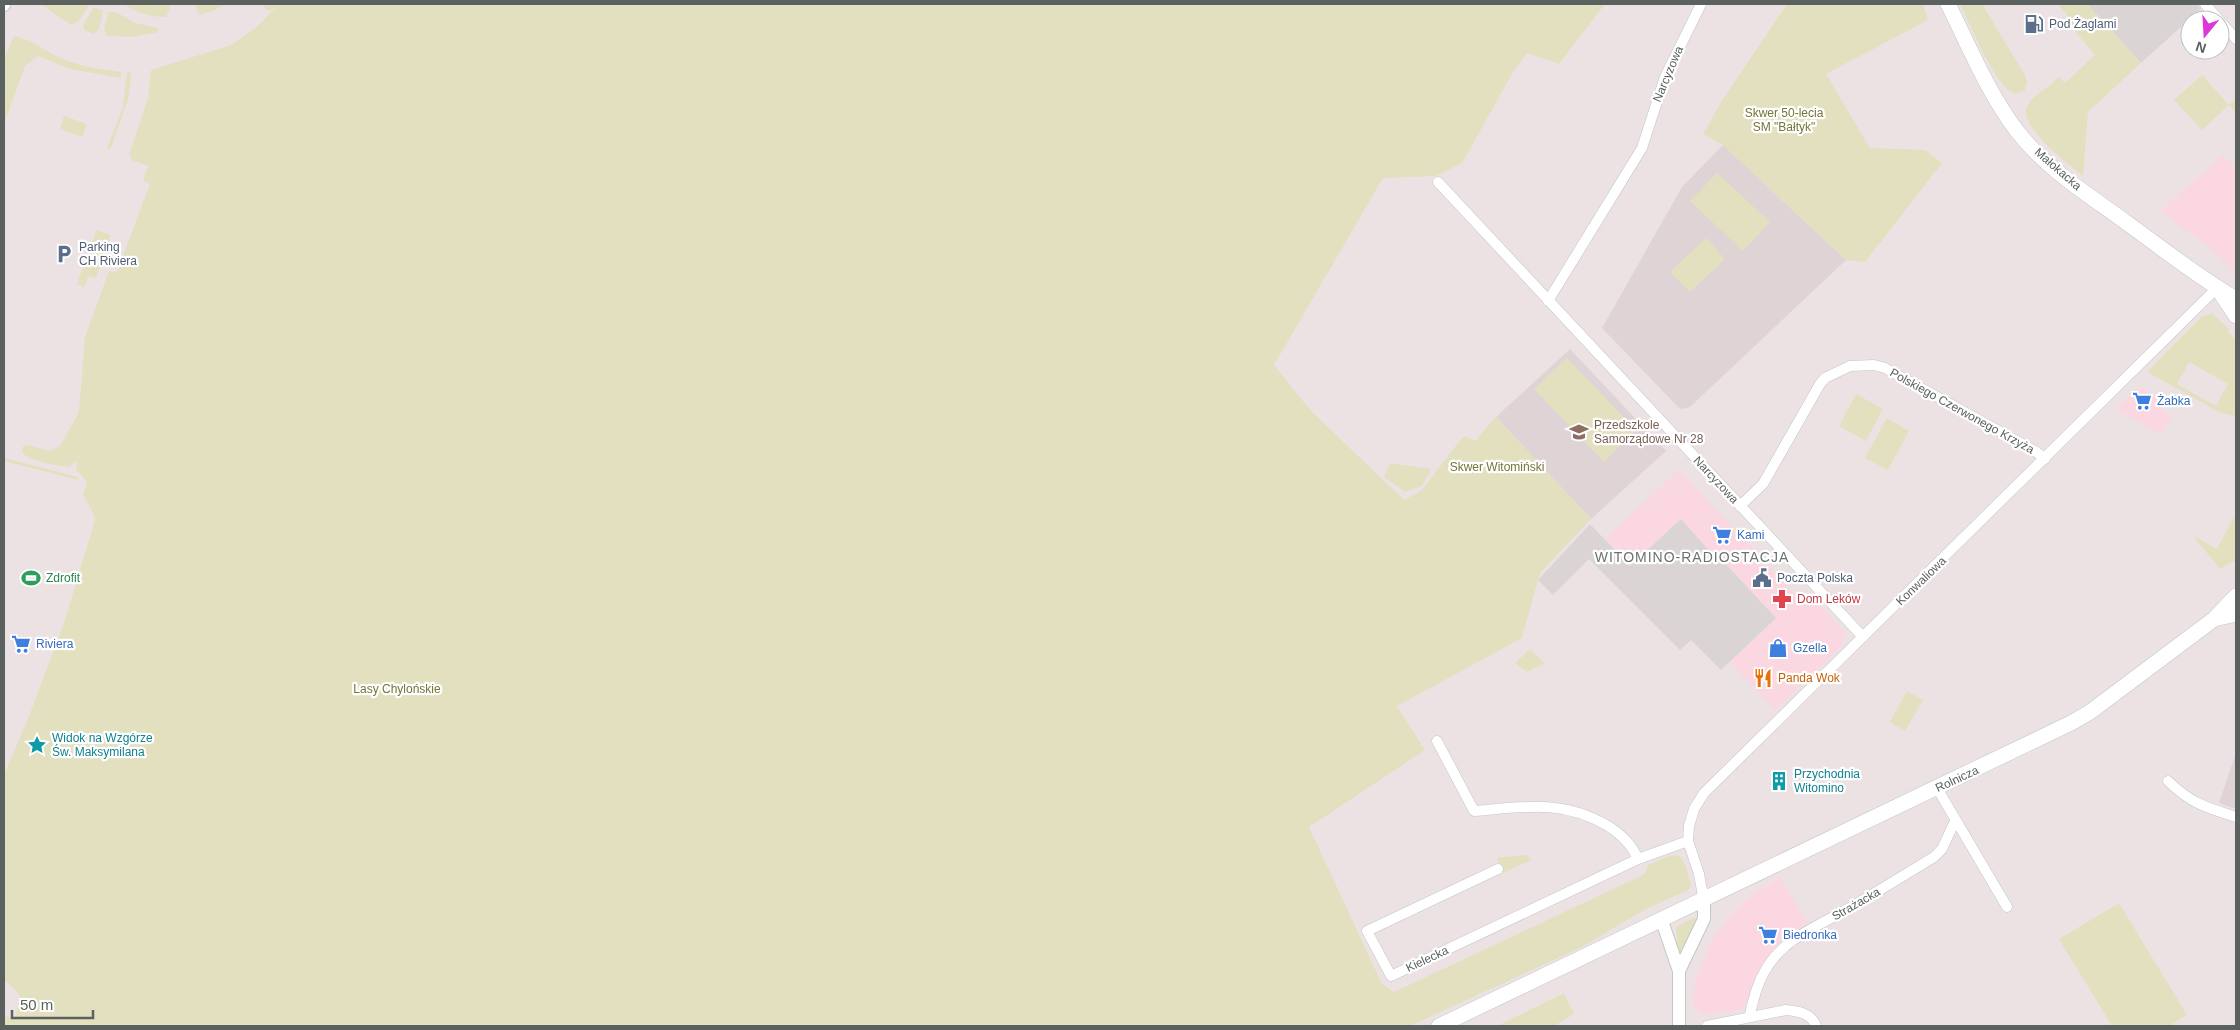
<svg xmlns="http://www.w3.org/2000/svg" width="2240" height="1030" viewBox="0 0 2240 1030" font-family="Arial,sans-serif">
	<style>
		.commercial { fill: #fbd7e2 }
		.industrial { fill: #dad4d5 }
		.education { fill: #dfd3d6 }
		.green { fill: #e2e0bf; fill-rule: evenodd }
		.lines { fill: none; stroke-linecap: round; stroke-linejoin: round }
		.minor-casing { stroke: #c0c7c4; stroke-width: 11 }
		.tertiary-casing { stroke: #c0c7c4; stroke-width: 14 }
		.secondary-casing { stroke: #c1c8c6; stroke-width: 16 }
		.minor { stroke: #fff; stroke-width: 10 }
		.tertiary { stroke: #fff; stroke-width: 12 }
		.secondary { stroke: #fff; stroke-width: 15 }
		.labels { text-anchor: middle; stroke-width: 4.5; stroke-linejoin: round; paint-order: stroke }
		.service-label { font-size: 12px; fill: #4e5e75; stroke: #fff; text-anchor: start }
		.street-label { font-size: 12px; fill: #5a615e; stroke: #fff }
		.park-label { font-size: 12px; fill: #757536; stroke: #fff }
		.shop-label { font-size: 12px; fill: #366cbe; stroke: #fff; text-anchor: start }
		.education-label { font-size: 12px; fill: #785e54; stroke: #fff; text-anchor: start }
		.leisure-label { font-size: 12px; fill: #27864d; stroke: #fff; text-anchor: start }
		.health-label { font-size: 12px; fill: #be3a42; stroke: #fff; text-anchor: start }
		.food-label { font-size: 12px; fill: #c56008; stroke: #fff; text-anchor: start }
		.culture-label { font-size: 12px; fill: #0d838f; stroke: #fff; text-anchor: start }
		.neighbourhood-label { font-size: 14px; letter-spacing: 1px; fill: #6b736f; stroke: #fff }
	</style>
	<rect width="100%" height="100%" fill="#ece2e4"/>
	<path class="commercial" d="M2223 155 2236 169V272L2209 247 2160 211Z
		M2139 387 2166 402 2162 411 2172 416 2161 434 2116 409Z
		M1679 470 1803 603 1811 595 1845 633 1841 647 1775 710 1730 662 1776 618 1723 560 1713 555 1681 519 1630 566 1605 539Z
		M1780 877 1807 923 1785 937 1771 952 1757 973 1751 993 1741 1010 1707 1015 1699 1012 1694 1005 1693 998 1696 979 1714 936 1731 915 1747 899Z"/>
	<path class="industrial" d="M2087 4H2197L2201 9 2141 63Z
		M1681 519 1713 555 1722 560 1776 618 1721 670 1691 640 1680 650 1589 559 1553 595 1538 580 1590 524 1630 566Z"/>
	<path class="education" d="M1723 145 1846 260 1690 407 1682 409 1678 407 1602 328 1682 187Z
		M1570 349 1666 451 1591 519 1496 417Z
		M2236 753V809L2219 803Z"/>
	<path class="green" d="M41 4H90L78 22 71 25Z
		M124 4H170V8L166 17C151 17 136 13 124 4Z
		M194 4H225L215 10 200 15Z
		M265 4H1605L1559 64 1527 53 1512 74 1462 163 1436 176 1383 178 1274 365 1311 411 1404 500 1422 490 1461 439 1465 436 1475 441 1496 417 1591 519 1540 573 1522 638 1397 706 1425 750 1309 827 1382 984 1394 992 1645 874 1648 865C1680 851 1682 848 1691 886L1688 890 1646 909 1582 947 1410 1026H4V1016L15 1018 20 998 18 992 4 980V775L28 719 64 623 95 520 93 513 83 494 87 482 76 469 77 460 69 467C55 465 30 462 22 452L23 446 29 445 49 451 60 446 79 412 85 337 109 271 117 272 150 184 143 181 148 166 132 160 129 155 148 98 151 70 231 45 256 28 276 7 268 11 262 5Z
		M1787 4H1923L1928 20 1826 74 1870 148 1925 150 1942 163 1865 262 1846 260 1723 145 1703 134 1723 99Z
		M1960 4H1982L2025 75 2027 81 2025 90 2016 94C1996 90 1970 23 1960 4Z
		M2057 4H2087L2141 63 2088 112 2083 176C2068 164 2022 129 2026 109 2028 101 2038 94 2044 89L2047 88 2059 77 2065 83 2095 55 2074 30 2066 13Z
		M94 7 103 11 99 29 94 34 84 30 83 25Z
		M108 12H116L135 23 158 28V32L132 37 107 36 104 30Z
		M14 36C30 39 42 48 56 56 77 66 98 69 121 72V78L70 69 38 56 25 66 4 124V59Z
		M127 71 131 74V78L128 99 111 148 107 149 123 107Z
		M2202 75 2229 105 2236 99V113L2229 105 2202 130 2174 100Z
		M64 116 87 124 82 137 60 129Z
		M1717 173 1770 222 1743 251 1690 201Z
		M97 230 111 235 102 257 88 252Z
		M1706 238 1725 259 1690 292 1670 272Z
		M85 262 100 267 96 278 89 276 84 287 77 284Z
		M2212 313 2229 329 2228 332 2236 340V416L2221 413 2147 372 2201 317ZM2189 362 2228 384 2216 406 2177 384Z
		M1567 358 1636 430 1604 462 1534 389Z
		M1856 394 1883 409 1866 441 1839 426Z
		M1887 418 1909 431 1888 470 1865 458Z
		M4 458 78 477 79 480 4 461Z
		M1390 463 1431 469 1422 486 1405 492 1384 477Z
		M2236 513V560L2220 569 2196 540V537L2217 549Z
		M1530 649 1545 663 1527 672 1515 663Z
		M1907 691 1923 700 1905 731 1890 722Z
		M1527 855 1531 860 1503 873 1497 858Z
		M2119 903 2187 1015 2168 1026H2112L2059 939Z
		M1694 918 1697 919 1684 952 1678 953 1676 927Z
		M1564 993 1574 1014 1554 1026H1497Z"/>
	<g class="lines">
		<g class="minor-casing">
			<path id="minor" d="M2205 4 2219 20
				M2220 21 2236 39
				M1438 182 1863 637
				M1548 301 1642 148 1665 77 1701 4
				M1740 506 1763 484 1820 384 1825 378 1850 366 1874 365 1885 368 2035 451 2045 459
				M1437 741 1474 811C1523 807 1563 799 1608 826 1622 835 1631 844 1638 859
				M2168 781C2192 804 2205 807 2236 817
				M1937 788 2007 907
				M1498 869 1367 931 1391 976 1638 859 1688 841
				M1704 901 1699 874 1688 841 1689 826 1694 809 1704 793 2217 288
				M1750 1017C1750 1008 1754 1000 1756 991 1773 940 1809 932 1851 907 1879 891 1906 874 1934 857L1942 849 1955 821
				M1707 1026 1786 1010C1798 1011 1811 1013 1816 1026"/>
		</g>
		<g class="tertiary-casing">
			<path id="tertiary" d="M4 5V4
				M1662 921 1679 971V1026
				M1679 971 1704 919V901"/>
		</g>
		<g class="secondary-casing">
			<path id="secondary" d="M1948 4C1969 46 1988 93 2017 131 2046 169 2089 195 2127 223 2163 249 2198 277 2236 299
				M2220 292 2236 316
				M2214 619 2236 614
				M1439 1026 2071 723 2090 712 2214 619 2236 596"/>
		</g>
		<use href="#minor" class="minor"/>
		<use href="#tertiary" class="tertiary"/>
		<use href="#secondary" class="secondary"/>
	</g>
	<defs>
		<g id="fuel-bare" transform="scale(1.5)"><path d="M-5.5-6h7V0h2V4h1.3V-2.5L3-4.5l.8-.8L6-3V5H2.5V1h-1V6h-7ZM-4.2-4.7v3.2H.2V-4.7Z" fill="#5c6f8a" stroke="#fff" stroke-width="2.5" paint-order="stroke"/></g>
		<g id="parking-bare" transform="scale(1.5)"><path d="M-3.5-5.5H1a3.5 3.5 0 0 1 0 7H-1V5.5H-3.5ZM-1-3.4V-.6H.8a1.4 1.4 0 0 0 0-2.8Z" fill="#5c6f8a" stroke="#fff" stroke-width="2.5" paint-order="stroke"/></g>
		<g id="supermarket-bare" transform="scale(1.5)"><path d="M-6-5.5h2.5l.6 2H6L4.5 2H-2.5L-4.4-4H-6ZM-1.5 3.2a1.3 1.3 0 1 0 .1 0ZM3 3.2a1.3 1.3 0 1 0 .1 0Z" fill="#3f7fe0" stroke="#fff" stroke-width="2.5" paint-order="stroke"/></g>
		<g id="school-bare" transform="scale(1.5)"><path d="M0-5L7-2L0 1L-7-2ZM-4 1L0 2.5L4 1V4Q0 6-4 4Z" fill="#8d6e63" stroke="#fff" stroke-width="2.5" paint-order="stroke"/></g>
		<g id="stadium-bare" transform="scale(1.5)"><path d="M0-5a6.5 5 0 1 0 0 10a6.5 5 0 1 0 0-10ZM-3.5-1.8h7v3.6h-7Z" fill="#2e9e5b" stroke="#fff" stroke-width="2.5" paint-order="stroke"/></g>
		<g id="civic-bare" transform="scale(1.5)"><path d="M-.6-6.5H3V-4.5H.6V-3L4-1V1h2V6H-6V1h2V-1L-.6-3ZM-1.2 2.5V6h2.4V2.5Z" fill="#5c6f8a" stroke="#fff" stroke-width="2.5" paint-order="stroke"/></g>
		<g id="pharmacy-bare" transform="scale(1.5)"><path d="M-2-6h4v4h4v4h-4v4h-4v-4h-4v-4h4Z" fill="#e0444e" stroke="#fff" stroke-width="2.5" paint-order="stroke"/></g>
		<g id="shop-bare" transform="scale(1.5)"><path d="M-5-2.5h2.3a2.7 3.5 0 0 1 5.4 0H5L5.5 6h-11ZM-1.5-2.5h3a1.5 2.3 0 0 0-3 0Z" fill="#3f7fe0" stroke="#fff" stroke-width="2.5" paint-order="stroke"/></g>
		<g id="restaurant-bare" transform="scale(1.5)"><path d="M-5-6h1v4h1v-4h1v4h1v-4h1v5L-1.5 .5V6h-2V.5L-5-1ZM5-6V6H3V1.5H1.5Q1.5-4 5-6Z" fill="#e8710a" stroke="#fff" stroke-width="2.5" paint-order="stroke"/></g>
		<g id="sight-bare" transform="scale(1.5)"><path d="M0-6L1.8-2.2L6-1.7L2.9 1.2L3.7 5.4L0 3.3L-3.7 5.4L-2.9 1.2L-6-1.7L-1.8-2.2Z" fill="#0f9aa8" stroke="#fff" stroke-width="2.5" paint-order="stroke"/></g>
		<g id="building-bare" transform="scale(1.5)"><path d="M-4-6H4V6H1V3H-1V6H-4ZM-2.5-4.3h1.7v1.8h-1.7ZM.8-4.3h1.7v1.8H.8ZM-2.5-1h1.7V.8h-1.7ZM.8-1h1.7V.8H.8Z" fill="#0f9aa8" stroke="#fff" stroke-width="2.5" paint-order="stroke"/></g>
	</defs>
	<g fill-rule="evenodd">
		<use href="#fuel-bare" x="2034" y="24"/>
		<use href="#parking-bare" x="64" y="254"/>
		<use href="#supermarket-bare" x="2142" y="401"/>
		<use href="#school-bare" x="1579" y="432"/>
		<use href="#supermarket-bare" x="1722" y="535"/>
		<use href="#stadium-bare" x="31" y="578"/>
		<use href="#civic-bare" x="1762" y="578"/>
		<use href="#pharmacy-bare" x="1782" y="599"/>
		<use href="#supermarket-bare" x="21" y="644"/>
		<use href="#shop-bare" x="1778" y="648"/>
		<use href="#restaurant-bare" x="1763" y="678"/>
		<use href="#sight-bare" x="37" y="745"/>
		<use href="#building-bare" x="1779" y="781"/>
		<use href="#supermarket-bare" x="1768" y="935"/>
	</g>
	<g class="labels">
		<g class="service-label">
			<text x="2049" y="28">Pod Żaglami</text>
			<text x="79" y="251">Parking<tspan x="79" dy="14">CH Riviera</tspan></text>
			<text x="1777" y="582">Poczta Polska</text>
		</g>
		<g class="street-label">
			<text transform="translate(1668 74) rotate(-67)" y="4">Narcyzowa</text>
			<text transform="translate(2058 169) rotate(41)" y="4">Małokacka</text>
			<text transform="translate(1962 411) rotate(29)" y="4">Polskiego Czerwonego Krzyża</text>
			<text transform="translate(1716 480) rotate(47)" y="4">Narcyzowa</text>
			<text transform="translate(1921 581) rotate(-44)" y="4">Konwaliowa</text>
			<text transform="translate(1957 779) rotate(-25)" y="4">Rolnicza</text>
			<text transform="translate(1856 904) rotate(-30)" y="4">Strażacka</text>
			<text transform="translate(1427 959) rotate(-25)" y="4">Kielecka</text>
		</g>
		<g class="park-label">
			<text x="1784" y="117">Skwer 50-lecia<tspan x="1784" dy="14">SM "Bałtyk"</tspan></text>
			<text x="1497" y="471">Skwer Witomiński</text>
			<text x="397" y="693">Lasy Chylońskie</text>
		</g>
		<g class="shop-label">
			<text x="2157" y="405">Żabka</text>
			<text x="1737" y="539">Kami</text>
			<text x="36" y="648">Riviera</text>
			<text x="1793" y="652">Gzella</text>
			<text x="1783" y="939">Biedronka</text>
		</g>
		<g class="education-label">
			<text x="1594" y="429">Przedszkole<tspan x="1594" dy="14">Samorządowe Nr 28</tspan></text>
		</g>
		<g class="leisure-label">
			<text x="46" y="582">Zdrofit</text>
		</g>
		<g class="health-label">
			<text x="1797" y="603">Dom Leków</text>
		</g>
		<g class="food-label">
			<text x="1778" y="682">Panda Wok</text>
		</g>
		<g class="culture-label">
			<text x="52" y="742">Widok na Wzgórze<tspan x="52" dy="14">Św. Maksymilana</tspan></text>
			<text x="1794" y="778">Przychodnia<tspan x="1794" dy="14">Witomino</tspan></text>
		</g>
		<g class="neighbourhood-label">
			<text x="1692" y="562">WITOMINO-RADIOSTACJA</text>
		</g>
	</g>
	<rect width="2240" height="1030" fill="none" stroke="#5a615e" stroke-width="10"/>
	<g transform="translate(2205 35) rotate(198)"><circle r="24" fill="#ffffff" stroke="#bdc0bf"/>
	<path d="M0-4L9 19L0 12L-9 19Z" fill="#dc37d8"/>
	<text y="-8" font-size="14" font-weight="bold" text-anchor="middle" fill="#5a615e">N</text>
	</g>
	<path d="M12 1010v8h81v-8" fill="none" stroke="#5a615e" stroke-width="2.5"/>
	<text x="20" y="1010" font-size="15" fill="#5a615e" stroke="#ffffff" stroke-width="4" paint-order="stroke">50 m</text>
</svg>
